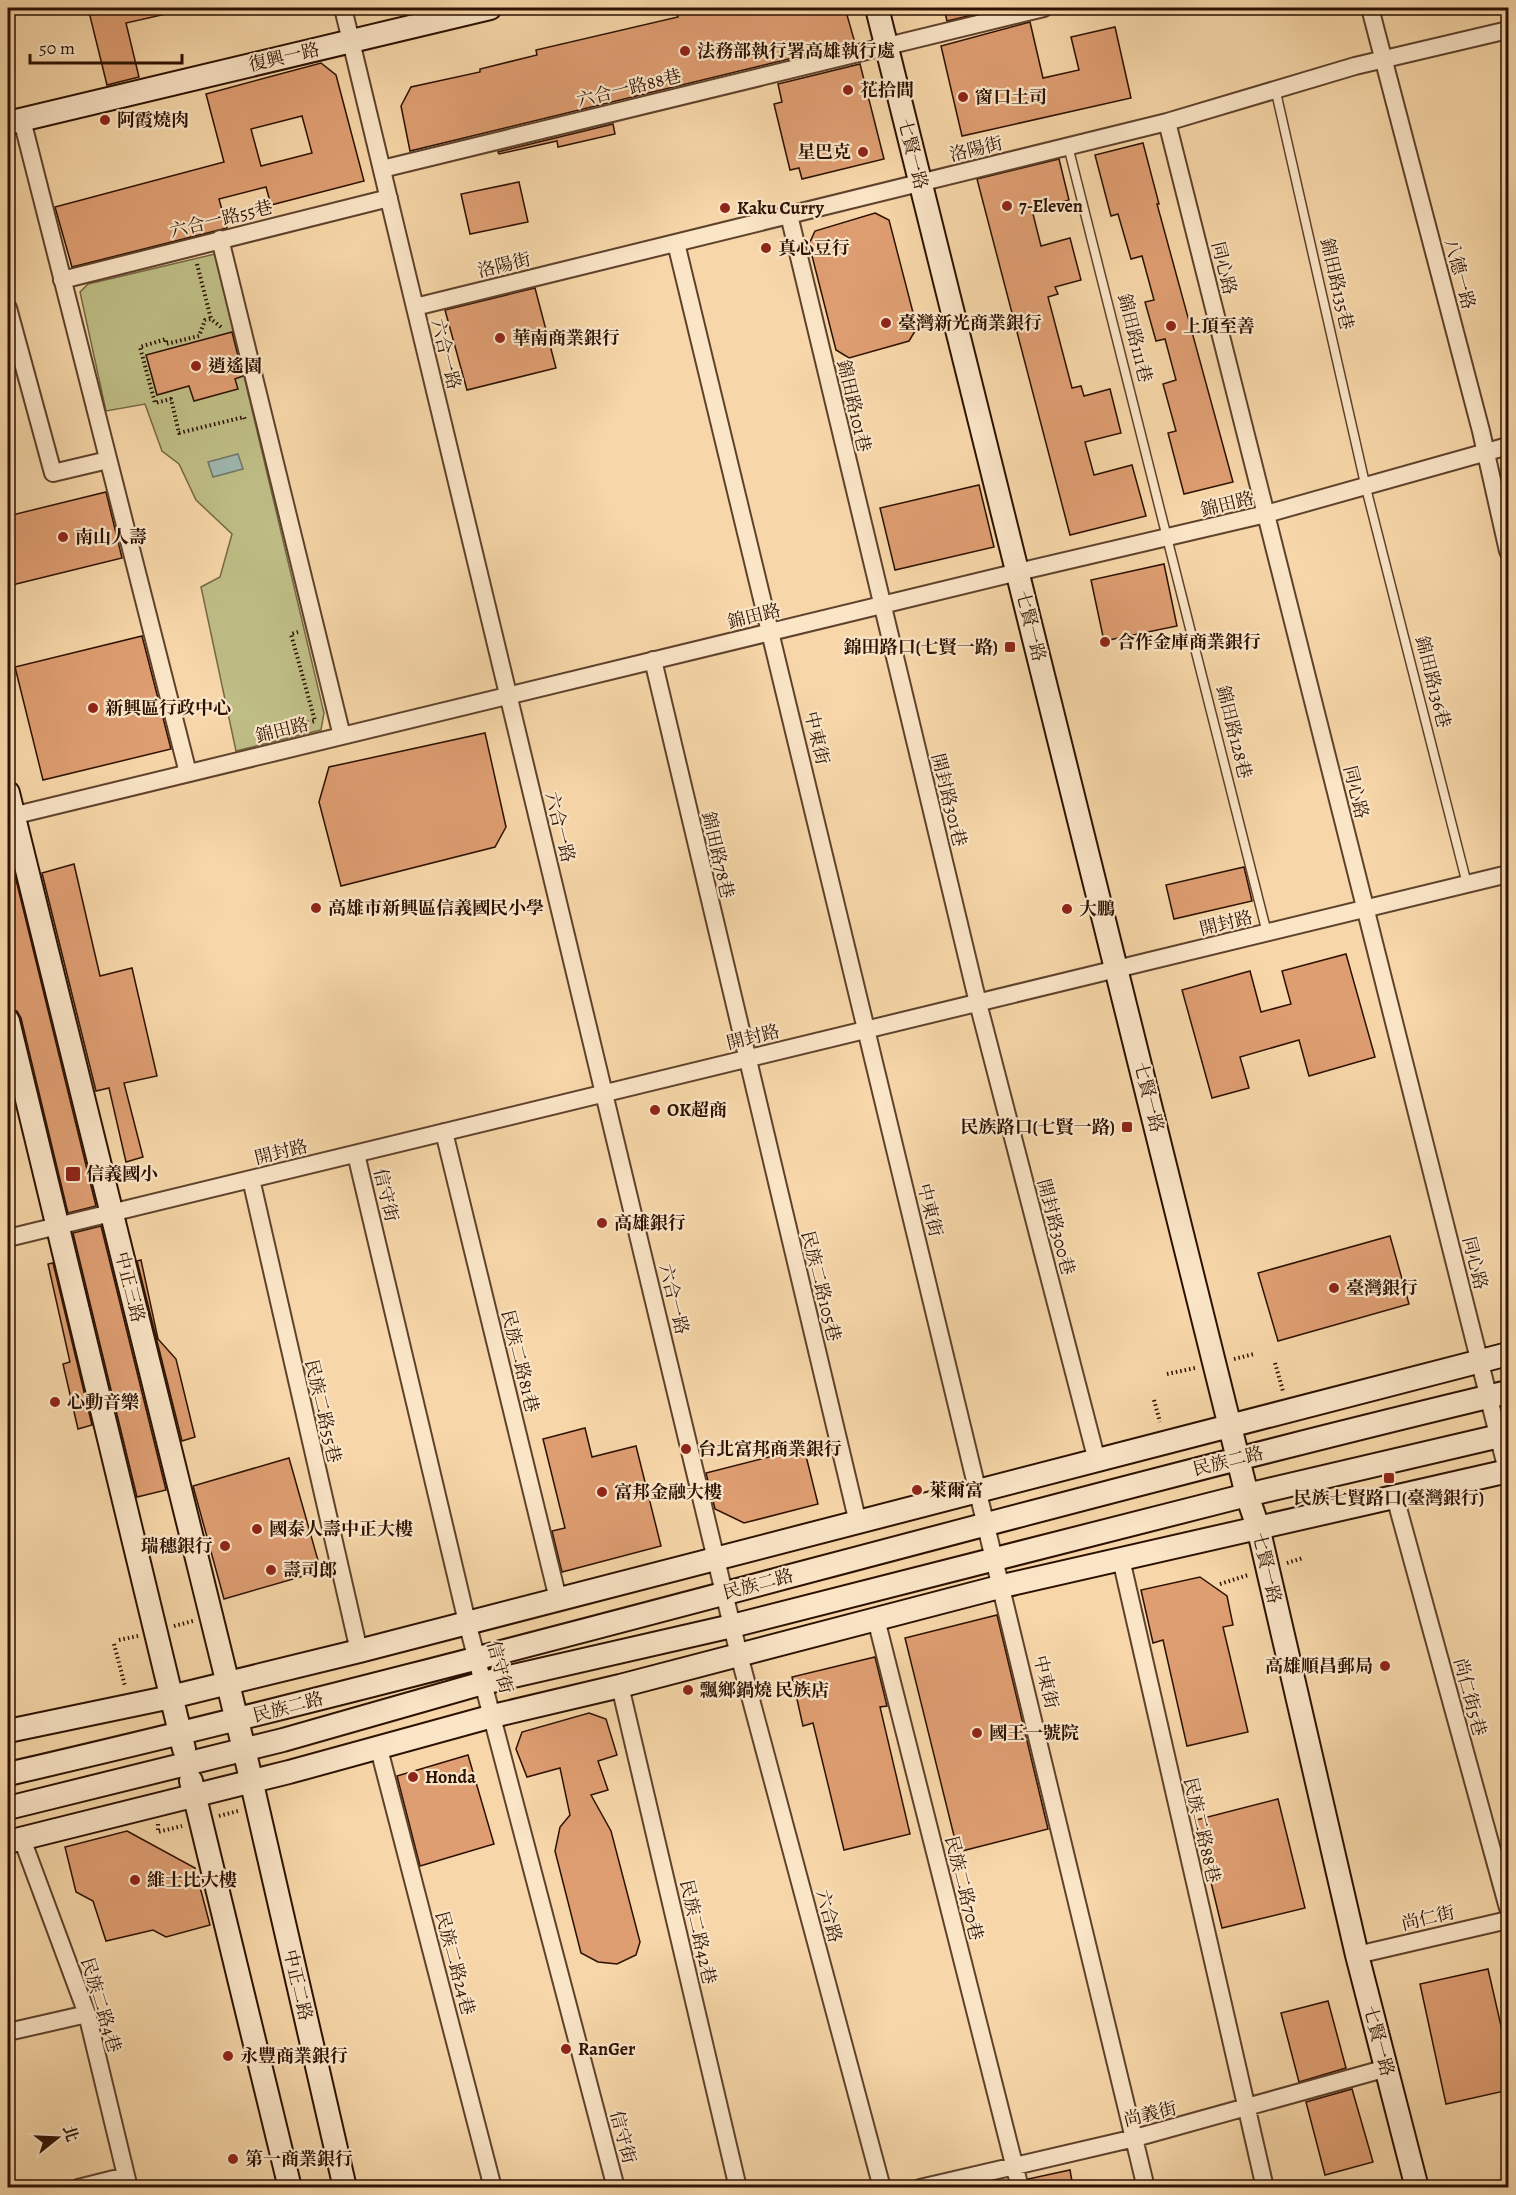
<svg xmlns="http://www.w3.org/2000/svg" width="1516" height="2195" viewBox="0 0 1516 2195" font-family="Alegreya,'Noto Serif TC',serif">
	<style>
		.green { fill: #bfbe86; stroke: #766844; stroke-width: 1.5 }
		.water { fill: #9eb8af; stroke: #70756a; stroke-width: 1.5 }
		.building { fill: #df9e72; stroke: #2c1102; stroke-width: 1.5; fill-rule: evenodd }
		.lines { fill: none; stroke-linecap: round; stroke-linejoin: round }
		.lane-casing { stroke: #5f422c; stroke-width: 11 }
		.street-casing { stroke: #5f422c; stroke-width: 20 }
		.secondary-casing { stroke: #2c1102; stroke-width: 26 }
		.path { stroke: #2c1102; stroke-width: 4; stroke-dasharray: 1.5 3; stroke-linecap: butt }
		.lane { stroke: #fae5c7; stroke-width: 8 }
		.street { stroke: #fae5c7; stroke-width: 16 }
		.secondary { stroke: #fae5c7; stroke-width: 22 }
		.poi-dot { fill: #8f2418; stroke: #fae5c7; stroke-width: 2 }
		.labels { text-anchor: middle; stroke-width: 4.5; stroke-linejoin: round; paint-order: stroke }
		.poi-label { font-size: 18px; font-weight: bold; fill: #2c1102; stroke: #fae5c7; text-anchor: start }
		.street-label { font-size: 18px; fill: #2c1102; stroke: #fae5c7 }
	</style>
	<rect width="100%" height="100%" fill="#f7d7a9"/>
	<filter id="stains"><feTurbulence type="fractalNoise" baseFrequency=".00333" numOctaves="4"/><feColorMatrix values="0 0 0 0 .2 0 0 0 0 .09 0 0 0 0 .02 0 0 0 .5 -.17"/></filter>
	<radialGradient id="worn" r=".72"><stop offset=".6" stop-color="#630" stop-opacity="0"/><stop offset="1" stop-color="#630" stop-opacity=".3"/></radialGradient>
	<path class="green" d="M215 254 324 713 321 730 236 751 201 587 220 577 232 534 196 500 179 464 162 451 145 404 106 411 80 292 88 284Z"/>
	<path class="water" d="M238 454 243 469 213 477 208 462Z"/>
	<path class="building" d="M88 8H165L166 14 126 23 139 77 107 85Z
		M676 8H845L855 43 410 151 401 106 411 87 480 72V69L537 55 536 50 678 17Z
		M944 8H1002L947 21Z
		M1030 22 1043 78 1079 70 1071 37 1115 27 1131 98 962 136 941 46Z
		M321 63 336 75 364 181 271 205 266 187 219 199 227 228 72 267 55 207 224 162 206 94ZM302 116 312 153 261 166 251 129Z
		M860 64 884 159 802 179 799 168 790 170 774 104 782 102 778 84Z
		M613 124 615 134 558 147 557 141 499 154 498 152Z
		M1143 143 1159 204H1157L1233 482 1184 494 1168 433 1176 431 1163 384 1176 380 1165 339 1156 341 1145 302 1154 300 1142 256 1131 259 1118 214 1111 216 1095 155Z
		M1059 159 1069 200 1032 210 1041 246 1070 238 1081 280 1055 287 1058 294 1048 297 1072 388 1081 386 1084 396 1110 389 1121 433 1085 442 1094 475 1132 465 1146 516 1070 535 977 179Z
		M519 182 528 222 470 234 461 194Z
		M875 213 889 220 917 328 909 341 849 358 836 350 809 244 815 231Z
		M535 288 556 368 467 390 445 310Z
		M232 332 243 376 235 379 238 389 194 401 189 386 157 395 146 355Z
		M979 485 994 547 895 570 880 508Z
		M106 492 122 558 8 586V516Z
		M1164 564 1177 626 1104 641 1091 580Z
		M142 636 171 749 43 780 15 667Z
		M485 733 506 827 495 847 341 886 319 802 329 767Z
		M8 847 96 1206 68 1213 21 1018 17 1011 8 1008Z
		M74 864 100 976 132 968 157 1076 124 1083 143 1157 126 1162 109 1088 96 1091 42 873Z
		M1244 867 1252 901 1174 919 1166 885Z
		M1346 954 1375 1057 1309 1076 1299 1040 1240 1057 1249 1088 1212 1098 1182 990 1250 971 1261 1012 1291 1004 1282 971Z
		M101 1226 166 1490 137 1497 73 1233Z
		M1390 1236 1409 1304 1278 1341 1258 1273Z
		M141 1260 158 1339 176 1359 195 1437 182 1441 137 1261Z
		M53 1263 92 1425 78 1429 63 1364 70 1362 48 1264Z
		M585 1428 592 1457 636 1446 661 1546 562 1572 552 1531 565 1528 543 1439Z
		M804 1448 818 1504 744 1523 715 1509 706 1473Z
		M289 1458 321 1571 224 1599 193 1486Z
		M1200 1577 1227 1596 1233 1625 1223 1627 1248 1732 1187 1746 1163 1640 1153 1643 1141 1590Z
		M997 1615 1048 1829 958 1852 905 1638Z
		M875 1657 887 1706 880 1707 910 1834 844 1850 813 1723 803 1726 792 1677Z
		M589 1713 606 1719 617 1755 598 1761 608 1790 591 1795 611 1831 640 1942 636 1955 617 1964 598 1962 581 1953 555 1851 560 1827 570 1815 560 1768 527 1777 516 1749 522 1732Z
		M468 1755 494 1844 420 1866 397 1776Z
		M1278 1799 1305 1908 1222 1928 1196 1820Z
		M127 1831 195 1868 210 1925 166 1937 153 1930 106 1941 93 1901 76 1892 65 1847Z
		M1488 1969 1509 2061V2090L1446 2104 1420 1984Z
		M1328 2001 1346 2068 1299 2082 1281 2013Z
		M1352 2089 1373 2162 1325 2175 1306 2102Z
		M1070 2170 1073 2187H1030L1028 2179Z"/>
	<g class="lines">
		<g class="lane-casing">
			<path id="lane" d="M1275 88 1366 488 1467 884
				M1068 146 1267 933"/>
		</g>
		<g class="street-casing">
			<path id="street" d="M343 8 739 1655 882 2188
				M1370 8 1481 431 1508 551
				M22 120 188 773
				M1167 122 1508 1474
				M382 169 1044 8
				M789 215 978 1003 1097 1461
				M220 239 342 736
				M676 243 1146 2188
				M62 280 389 198
				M415 307 1167 122 1355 66 1508 30
				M8 308 53 473 108 460
				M653 660 858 1523
				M8 817 1018 572 1266 514 1508 446
				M444 1132 558 1599
				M356 1154 467 1622 616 2188
				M251 1179 359 1651
				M8 1238 1508 874
				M1395 1497 1508 1908
				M1121 1559 1265 2188
				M876 1619 1020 2188
				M620 1686 738 2188
				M379 1749 493 2188
				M22 1839 87 2014 129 2188
				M1357 1955 1508 1920
				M8 2032 87 2014
				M78 2188 126 2176
				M920 2188 1135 2138 1387 2068"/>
		</g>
		<g class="secondary-casing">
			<path id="secondary" d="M877 8 1247 1495 1258 1527 1357 1955 1417 2188
				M8 123 490 8
				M8 793 244 1749 345 2188
				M8 1021 184 1749
				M8 1731 171 1697 359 1651 1508 1354
				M8 1774C511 1658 1006 1512 1508 1392
				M191 1781 290 2188
				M8 1808 283 1740 483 1683 732 1626 1247 1495 1508 1434
				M8 1842 289 1772 493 1716 620 1686 1003 1586 1508 1471"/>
		</g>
		<path class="path" d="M197 264 211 319
			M221 327 211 319 205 320 199 336 166 344V339L140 347 155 403 171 399 179 433 244 417 245 420
			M265 738 264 734 315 721 291 634 298 632
			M1234 1359 1254 1354
			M1275 1363 1283 1391
			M1167 1374 1195 1368
			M1154 1400 1160 1422
			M1287 1563 1303 1558
			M1220 1584 1248 1575
			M174 1626 193 1621
			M119 1640 138 1636
			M114 1644 125 1686
			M219 1816 238 1811
			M158 1824V1832L182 1826"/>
		<use href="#lane" class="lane"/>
		<use href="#street" class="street"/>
		<use href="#secondary" class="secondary"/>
	</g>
	<g class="poi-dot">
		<circle cx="685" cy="51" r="6"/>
		<circle cx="848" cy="90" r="6"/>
		<circle cx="963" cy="97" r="6"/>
		<circle cx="105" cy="120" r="6"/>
		<circle cx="863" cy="152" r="6"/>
		<circle cx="1007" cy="206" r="6"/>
		<circle cx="725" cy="208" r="6"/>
		<circle cx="766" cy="248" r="6"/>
		<circle cx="886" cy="323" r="6"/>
		<circle cx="1171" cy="326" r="6"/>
		<circle cx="500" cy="338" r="6"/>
		<circle cx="196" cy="366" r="6"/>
		<circle cx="63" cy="537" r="6"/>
		<circle cx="1105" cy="642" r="6"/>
		<rect x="1004" y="641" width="12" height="12" rx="3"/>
		<circle cx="93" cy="708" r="6"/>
		<circle cx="316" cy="908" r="6"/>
		<circle cx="1067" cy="909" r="6"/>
		<circle cx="655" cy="1110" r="6"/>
		<rect x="1121" y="1121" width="12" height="12" rx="3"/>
		<rect x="65" y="1166" width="16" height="16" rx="3"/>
		<circle cx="602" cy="1223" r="6"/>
		<circle cx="1334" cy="1288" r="6"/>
		<circle cx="55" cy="1402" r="6"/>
		<circle cx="686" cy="1449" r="6"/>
		<rect x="1383" y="1472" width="12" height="12" rx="3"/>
		<circle cx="917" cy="1490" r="6"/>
		<circle cx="602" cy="1492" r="6"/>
		<circle cx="257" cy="1529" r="6"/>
		<circle cx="225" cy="1546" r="6"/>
		<circle cx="271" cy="1570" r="6"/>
		<circle cx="1385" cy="1666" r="6"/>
		<circle cx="688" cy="1690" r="6"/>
		<circle cx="977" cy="1733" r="6"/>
		<circle cx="413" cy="1777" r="6"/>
		<circle cx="135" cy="1880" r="6"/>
		<circle cx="566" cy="2049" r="6"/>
		<circle cx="228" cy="2056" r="6"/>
		<circle cx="233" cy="2159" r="6"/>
	</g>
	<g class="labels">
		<g class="poi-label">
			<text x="697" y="57">法務部執行署高雄執行處</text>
			<text x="860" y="96">花拾間</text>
			<text x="975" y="103">窗口土司</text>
			<text x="117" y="126">阿霞燒肉</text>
			<text x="851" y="158" text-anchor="end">星巴克</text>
			<text x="1019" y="212">7-Eleven</text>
			<text x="737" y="214">Kaku Curry</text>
			<text x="778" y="254">真心豆行</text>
			<text x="898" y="329">臺灣新光商業銀行</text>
			<text x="1183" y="332">上頂至善</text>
			<text x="512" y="344">華南商業銀行</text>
			<text x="208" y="372">逍遙園</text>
			<text x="75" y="543">南山人壽</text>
			<text x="1117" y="648">合作金庫商業銀行</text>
			<text x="998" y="653" text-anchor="end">錦田路口(七賢一路)</text>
			<text x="105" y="714">新興區行政中心</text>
			<text x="328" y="914">高雄市新興區信義國民小學</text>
			<text x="1079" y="915">大鵬</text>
			<text x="667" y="1116">OK超商</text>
			<text x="1115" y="1133" text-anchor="end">民族路口(七賢一路)</text>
			<text x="86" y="1180">信義國小</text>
			<text x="614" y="1229">高雄銀行</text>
			<text x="1346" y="1294">臺灣銀行</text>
			<text x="67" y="1408">心動音樂</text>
			<text x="698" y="1455">台北富邦商業銀行</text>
			<text x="929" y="1496">萊爾富</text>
			<text x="614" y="1498">富邦金融大樓</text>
			<text x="1389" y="1504" text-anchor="middle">民族七賢路口(臺灣銀行)</text>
			<text x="269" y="1535">國泰人壽中正大樓</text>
			<text x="213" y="1552" text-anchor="end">瑞穗銀行</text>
			<text x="283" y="1576">壽司郎</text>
			<text x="1373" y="1672" text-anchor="end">高雄順昌郵局</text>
			<text x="700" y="1696">飄鄉鍋燒 民族店</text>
			<text x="989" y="1739">國王一號院</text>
			<text x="425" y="1783">Honda</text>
			<text x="147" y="1886">維士比大樓</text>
			<text x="578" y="2055">RanGer</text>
			<text x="240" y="2062">永豐商業銀行</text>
			<text x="245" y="2165">第一商業銀行</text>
		</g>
		<g class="street-label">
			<text transform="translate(284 57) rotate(-13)" y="6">復興一路</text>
			<text transform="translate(629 88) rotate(-14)" y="6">六合一路88巷</text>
			<text transform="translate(976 149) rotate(-14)" y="6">洛陽街</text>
			<text transform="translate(913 154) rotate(76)" y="6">七賢一路</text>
			<text transform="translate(221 219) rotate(-14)" y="6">六合一路55巷</text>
			<text transform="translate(504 265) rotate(-14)" y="6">洛陽街</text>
			<text transform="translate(1224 268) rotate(76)" y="6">同心路</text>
			<text transform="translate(1460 274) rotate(75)" y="6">八德一路</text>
			<text transform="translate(1337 284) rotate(77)" y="6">錦田路135巷</text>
			<text transform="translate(1135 338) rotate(76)" y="6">錦田路111巷</text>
			<text transform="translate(446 354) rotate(76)" y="6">六合一路</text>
			<text transform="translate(854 406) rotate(77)" y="6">錦田路101巷</text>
			<text transform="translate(1227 504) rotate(-14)" y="6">錦田路</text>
			<text transform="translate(754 616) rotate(-14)" y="6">錦田路</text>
			<text transform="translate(1031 626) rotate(76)" y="6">七賢一路</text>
			<text transform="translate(1433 682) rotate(76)" y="6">錦田路136巷</text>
			<text transform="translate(282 730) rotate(-14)" y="6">錦田路</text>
			<text transform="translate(1234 732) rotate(76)" y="6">錦田路128巷</text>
			<text transform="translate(817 738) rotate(77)" y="6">中東街</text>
			<text transform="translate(1356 792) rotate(76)" y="6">同心路</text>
			<text transform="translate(949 800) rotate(76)" y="6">開封路301巷</text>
			<text transform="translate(560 827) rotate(76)" y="6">六合一路</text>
			<text transform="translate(718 855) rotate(77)" y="6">錦田路78巷</text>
			<text transform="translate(1226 923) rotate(-14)" y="6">開封路</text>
			<text transform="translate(753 1037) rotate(-14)" y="6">開封路</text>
			<text transform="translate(1149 1097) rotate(76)" y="6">七賢一路</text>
			<text transform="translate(281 1152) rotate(-14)" y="6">開封路</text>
			<text transform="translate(386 1195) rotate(77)" y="6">信守街</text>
			<text transform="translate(930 1210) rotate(76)" y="6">中東街</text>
			<text transform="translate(1056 1227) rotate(75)" y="6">開封路300巷</text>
			<text transform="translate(1475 1263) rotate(76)" y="6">同心路</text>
			<text transform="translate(821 1286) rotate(76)" y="6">民族二路105巷</text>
			<text transform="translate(130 1287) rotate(76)" y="6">中正三路</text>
			<text transform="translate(674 1299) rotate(76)" y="6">六合一路</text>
			<text transform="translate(520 1361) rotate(76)" y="6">民族二路81巷</text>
			<text transform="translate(323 1411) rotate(77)" y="6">民族二路55巷</text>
			<text transform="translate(1228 1461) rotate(-14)" y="6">民族二路</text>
			<text transform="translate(1267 1568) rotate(77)" y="6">七賢一路</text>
			<text transform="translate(758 1584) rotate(-15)" y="6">民族二路</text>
			<text transform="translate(500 1667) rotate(75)" y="6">信守街</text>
			<text transform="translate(1046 1682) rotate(77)" y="6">中東街</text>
			<text transform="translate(1470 1697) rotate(75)" y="6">尚仁街5巷</text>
			<text transform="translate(288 1707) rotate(-15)" y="6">民族二路</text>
			<text transform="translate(1202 1830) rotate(77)" y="6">民族二路88巷</text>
			<text transform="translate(964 1888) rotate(76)" y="6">民族二路70巷</text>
			<text transform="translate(829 1916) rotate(75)" y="6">六合路</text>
			<text transform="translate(1428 1918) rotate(-13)" y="6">尚仁街</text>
			<text transform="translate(698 1932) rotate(77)" y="6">民族二路42巷</text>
			<text transform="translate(455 1963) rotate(75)" y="6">民族二路24巷</text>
			<text transform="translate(298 1985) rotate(77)" y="6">中正二路</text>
			<text transform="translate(101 2005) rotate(73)" y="6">民族二路4巷</text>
			<text transform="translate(1379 2041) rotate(75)" y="6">七賢一路</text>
			<text transform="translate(1150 2114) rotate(-14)" y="6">尚義街</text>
			<text transform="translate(623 2137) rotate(75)" y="6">信守街</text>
		</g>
	</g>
	<rect width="1516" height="2195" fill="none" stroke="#f7d7a9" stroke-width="30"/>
	<rect x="9" y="9" width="1498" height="2177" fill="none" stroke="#2c1102" stroke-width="3"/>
	<rect x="15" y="15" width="1486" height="2165" fill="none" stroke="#2c1102" stroke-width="1.5"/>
	<g transform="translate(57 2138) rotate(72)" stroke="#fae5c7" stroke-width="4.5" paint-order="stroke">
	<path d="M0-4.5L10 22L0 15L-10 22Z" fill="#2c1102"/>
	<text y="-9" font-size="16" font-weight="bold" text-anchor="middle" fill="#2c1102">北</text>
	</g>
	<path d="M30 54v9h152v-9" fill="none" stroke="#2c1102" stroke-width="3"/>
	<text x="39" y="54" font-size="18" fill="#2c1102" stroke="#fae5c7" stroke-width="4.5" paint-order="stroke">50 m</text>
	<rect width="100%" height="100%" filter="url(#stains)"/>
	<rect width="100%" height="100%" fill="url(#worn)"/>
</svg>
